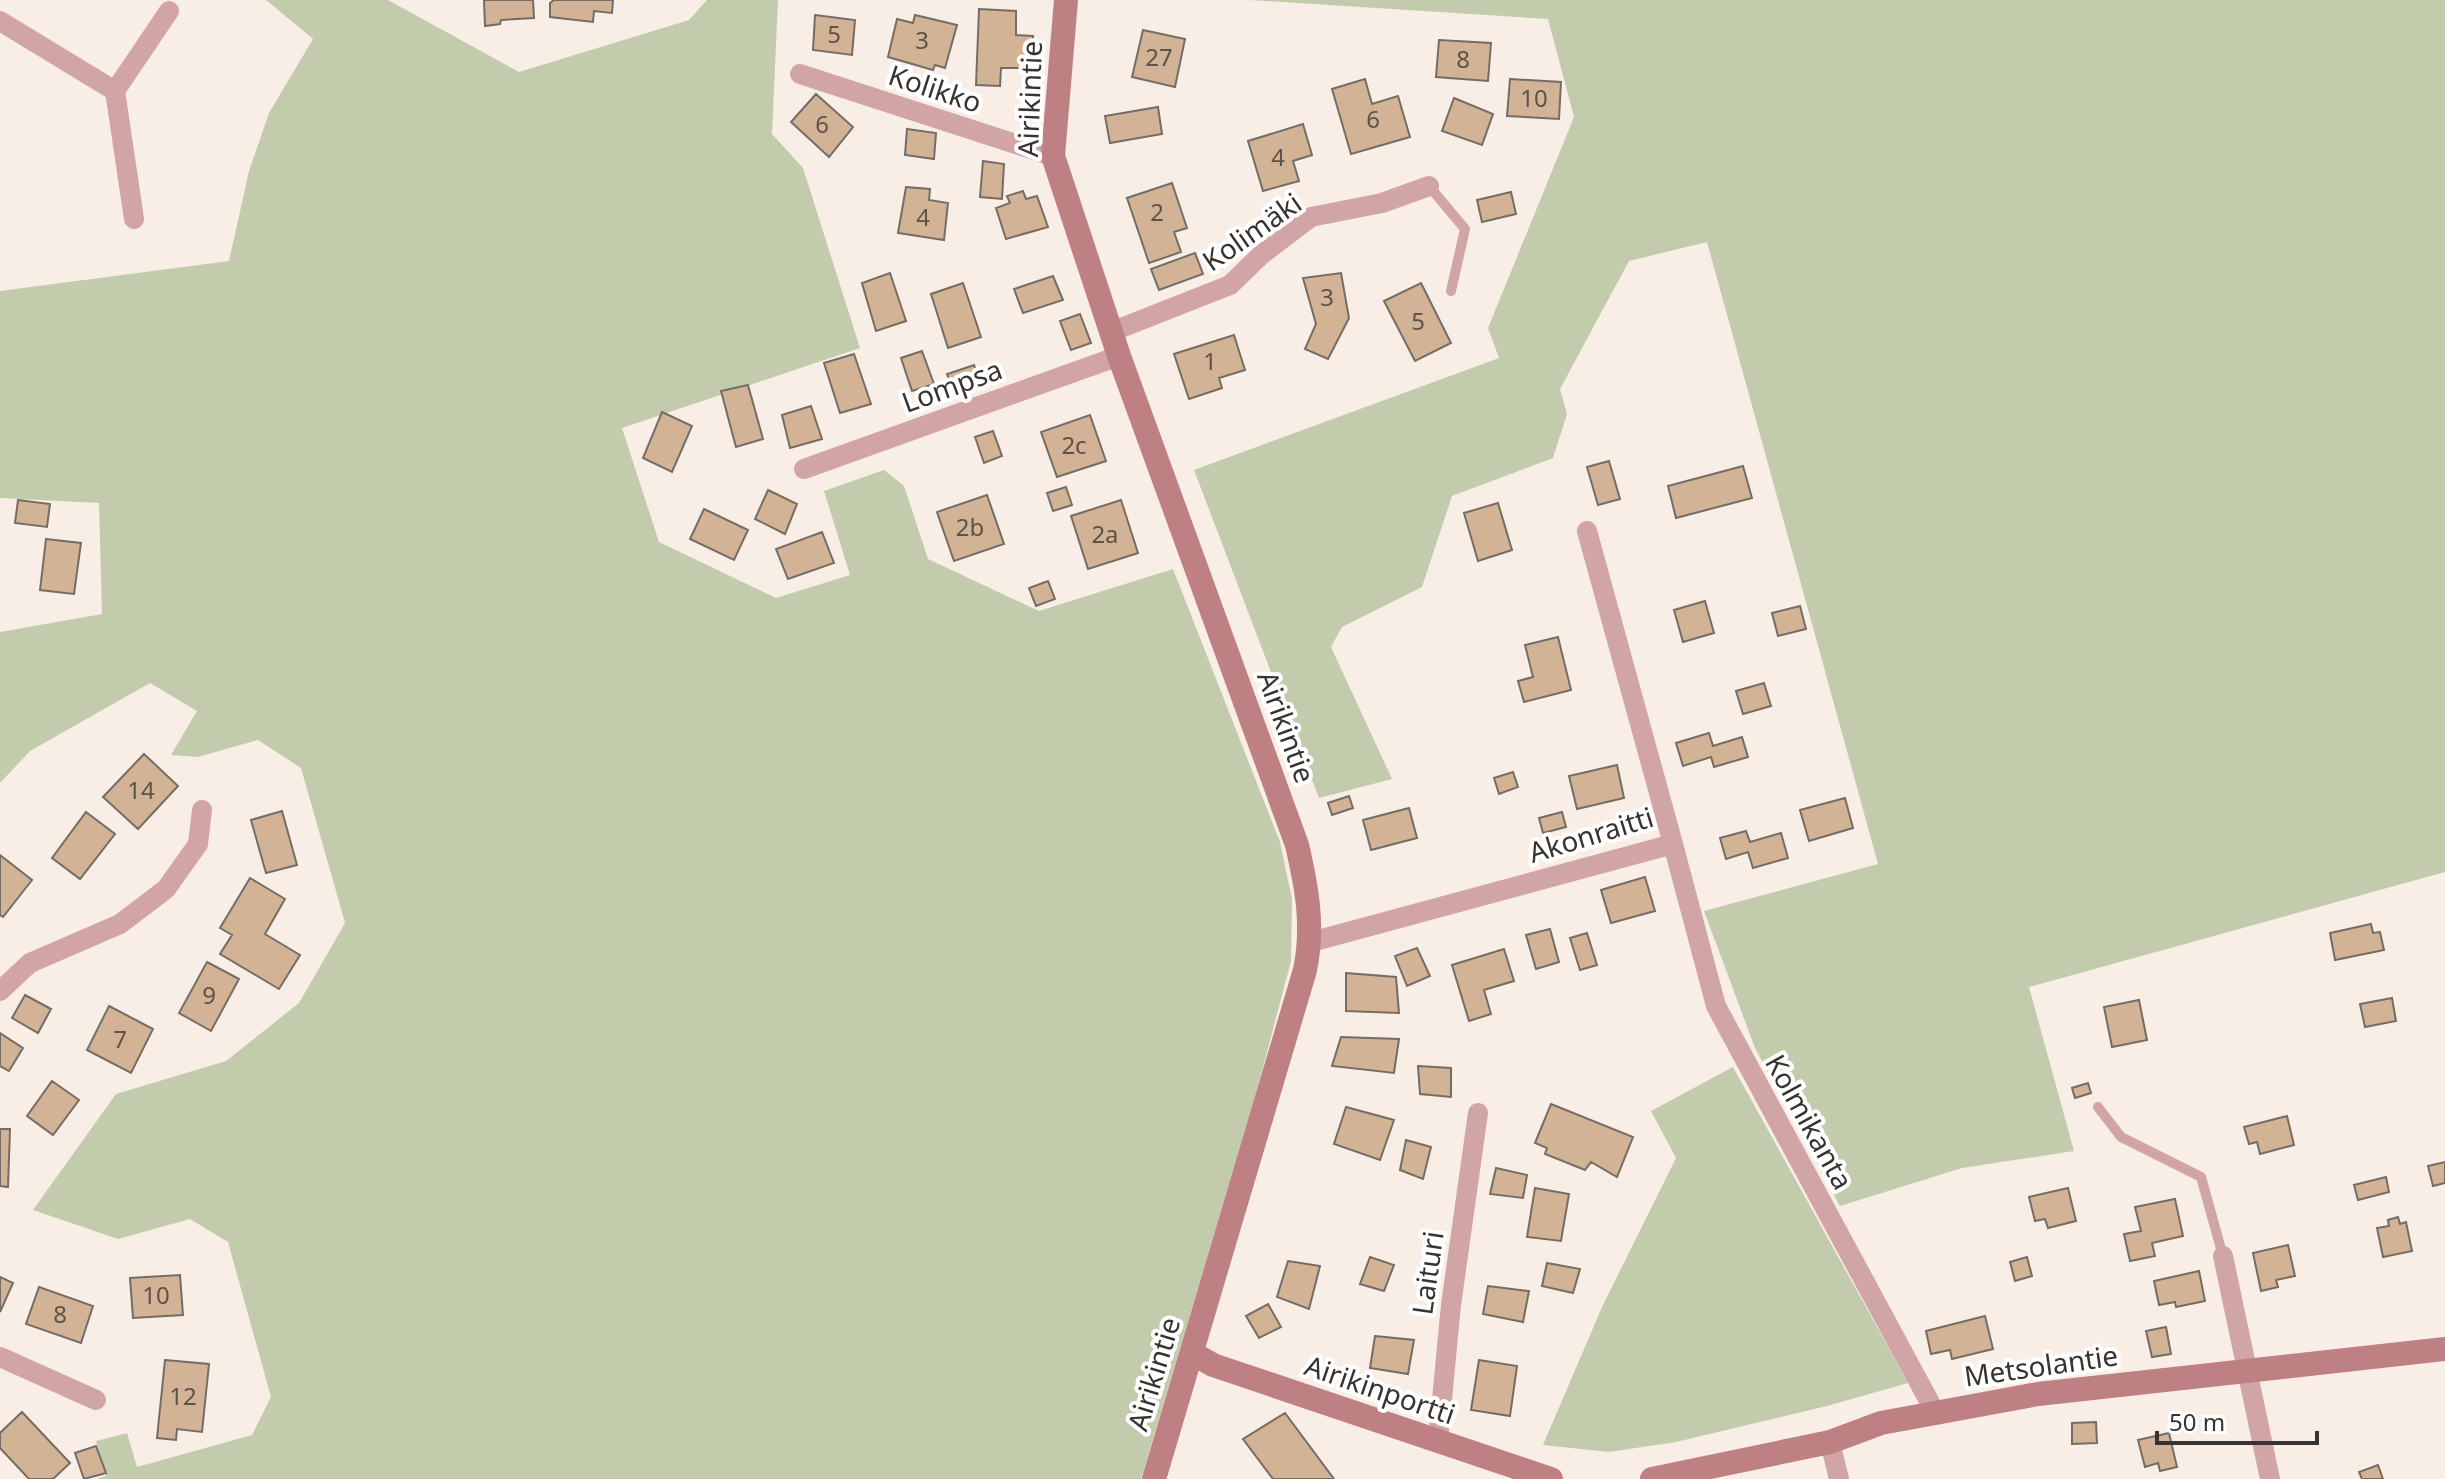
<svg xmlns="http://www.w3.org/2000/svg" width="2445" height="1479" viewBox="0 0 2445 1479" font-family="'Noto Sans',sans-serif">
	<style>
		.green { fill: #c3cbad }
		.building { fill: #d2b395; stroke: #756d65; stroke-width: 2 }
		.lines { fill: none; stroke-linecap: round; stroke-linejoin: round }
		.lane { stroke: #d1a5a6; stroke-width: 10 }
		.street { stroke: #d1a5a6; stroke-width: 20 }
		.secondary { stroke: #be8082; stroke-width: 24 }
		.labels { text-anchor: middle; stroke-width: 8; stroke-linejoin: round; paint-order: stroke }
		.number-label { font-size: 24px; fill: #5e5349 }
		.street-label { font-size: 28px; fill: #373330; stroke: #fff }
	</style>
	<rect width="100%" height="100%" fill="#f9eee6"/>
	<path class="green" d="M266 0H388L519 72 689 20 707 0H778L772 134 803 168 860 348 622 428 659 542 776 598 850 575 824 491 884 470 904 486 928 559 1039 611 1173 569 1280 842 1292 899 1291 961 1256 1094 1141 1479H96L106 1476 96 1441 127 1433 137 1467 252 1435 271 1397 228 1242 190 1219 118 1239 33 1210 116 1094 226 1061 299 1003 345 923 301 768 258 740 198 757 171 755 197 711 150 683 30 751 0 783V632L102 614 99 503 0 498V291L229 261 249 171 269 113 313 39Z
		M1249 0H2445V872L2029 987 2074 1151 1962 1168 1840 1206 1755 1048 1704 911 1878 864 1707 242 1629 261 1560 389 1567 414 1553 458 1452 496 1422 587 1342 627 1331 647 1392 779 1319 798 1194 470 1499 358 1488 328 1574 117 1548 19Z
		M1733 1067 1908 1383 1827 1406 1676 1442 1609 1452 1543 1445 1602 1307 1676 1158 1651 1111Z"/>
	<path class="building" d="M484 0H533L534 18 501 20 500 24 485 26Z
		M554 0H613L612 13 594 11 593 22 550 17V3Z
		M979 9 1016 11V35L1033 36 1031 68H1001L1000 86 976 85Z
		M815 15 855 20 852 55 813 50Z
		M915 15 957 25 945 68 935 65 933 70 888 57 897 19 913 23Z
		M1143 30 1185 39 1175 87 1132 77Z
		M1439 40 1491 43 1488 81 1436 77Z
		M1365 79 1372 104 1398 96 1410 137 1351 154 1332 89Z
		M1510 79 1561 82 1559 119 1507 116Z
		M816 94 853 127 829 157 791 122Z
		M1454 98 1493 114 1482 145 1442 131Z
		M1158 107 1162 134 1110 143 1105 116Z
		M1303 124 1312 155 1293 161 1299 181 1263 191 1248 141Z
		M907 129 936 133 934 159 905 155Z
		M983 161 1004 164 1002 199 980 197Z
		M1172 183 1187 228 1174 232 1181 252 1149 263 1127 198Z
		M906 187 930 189 929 200 948 203 944 240 898 233Z
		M1023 191 1026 199 1037 196 1048 227 1006 239 996 208 1010 203 1007 196Z
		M1511 192 1516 214 1482 222 1477 200Z
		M1195 253 1203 274 1159 290 1151 269Z
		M890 273 906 321 876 331 862 283Z
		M1341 273 1349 318 1328 359 1305 349 1316 324 1303 278Z
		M1053 276 1063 300 1023 313 1014 289Z
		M963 283 981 337 948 348 931 294Z
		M1421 283 1451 343 1415 361 1384 301Z
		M1080 314 1091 343 1071 350 1060 321Z
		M1234 335 1245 370 1219 378 1222 388 1189 399 1174 354Z
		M922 351 934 384 912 391 901 358Z
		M854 354 871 404 840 413 824 363Z
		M974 365 980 382 954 391 947 374Z
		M748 385 763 439 736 447 721 391Z
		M811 406 822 439 790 448 782 415Z
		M662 412 692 426 672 472 643 458Z
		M1090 415 1106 461 1057 477 1041 432Z
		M993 431 1002 456 984 463 975 437Z
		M1609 461 1620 499 1598 505 1587 467Z
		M1743 466 1752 498 1676 518 1668 486Z
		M1066 487 1072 505 1053 511 1047 493Z
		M768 490 797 504 785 534 755 519Z
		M987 495 1004 544 954 561 937 512Z
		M18 500 50 504 47 527 15 523Z
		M1121 500 1138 553 1088 569 1071 516Z
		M1498 503 1512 550 1478 561 1464 513Z
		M704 509 748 530 734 560 690 539Z
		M822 532 834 563 788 579 776 549Z
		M46 539 81 543 74 594 40 590Z
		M1048 581 1055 599 1036 606 1029 588Z
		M1705 601 1714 633 1683 642 1674 610Z
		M1800 606 1806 629 1778 636 1772 613Z
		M1558 637 1571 690 1524 702 1518 681 1533 677 1525 645Z
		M1764 683 1771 706 1743 714 1736 691Z
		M1709 733 1713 746 1742 737 1748 757 1714 767 1711 757 1683 766 1676 743Z
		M144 754 178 786 138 829 103 797Z
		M1617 765 1624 798 1577 809 1569 776Z
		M1513 772 1518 787 1499 794 1494 778Z
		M1349 796 1353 808 1332 815 1328 803Z
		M1845 798 1853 828 1809 841 1800 810Z
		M1409 808 1417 838 1371 850 1363 820Z
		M282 811 297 865 266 873 251 820Z
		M86 812 115 834 80 879 52 858Z
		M1562 812 1566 827 1543 833 1539 818Z
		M1746 831 1750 842 1781 833 1788 858 1753 868 1748 852 1726 859 1720 838Z
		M0 855 32 880 3 917 0 915Z
		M1645 877 1655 911 1611 923 1601 890Z
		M250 878 285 899 265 934 300 955 279 989 220 954 232 935 220 928Z
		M2371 924 2373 933 2380 932 2384 950 2335 960 2330 933Z
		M1550 929 1559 962 1536 969 1526 935Z
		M1587 933 1597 965 1580 970 1570 938Z
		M1417 948 1430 976 1407 986 1395 956Z
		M1504 949 1514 981 1484 990 1491 1014 1469 1021 1452 965Z
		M207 962 239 979 211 1031 179 1013Z
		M1346 973 1396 977 1399 1013 1346 1011Z
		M25 995 51 1009 38 1033 12 1018Z
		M2392 998 2396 1021 2365 1027 2360 1004Z
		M2139 1000 2147 1040 2112 1047 2104 1007Z
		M109 1006 153 1029 131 1073 87 1050Z
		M0 1033 23 1048 9 1071 0 1066Z
		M1341 1037 1399 1039 1394 1073 1332 1066Z
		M1418 1066 1451 1068V1097L1420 1094Z
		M52 1081 79 1100 53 1135 27 1116Z
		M2088 1083 2091 1093 2075 1098 2072 1088Z
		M1551 1104 1633 1137 1617 1177 1591 1162 1585 1170 1545 1154 1547 1148 1535 1143Z
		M1346 1107 1394 1120 1380 1160 1334 1144Z
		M2287 1116 2294 1145 2260 1154 2257 1142 2249 1144 2244 1127Z
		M0 1129H10L8 1187 0 1186Z
		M1406 1140 1431 1147 1423 1179 1400 1170Z
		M2445 1162V1183L2433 1186 2428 1166Z
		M1496 1168 1527 1175 1523 1198 1490 1194Z
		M2386 1177 2389 1192 2358 1200 2354 1185Z
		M1535 1188 1569 1194 1561 1241 1527 1237Z
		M2068 1188 2076 1221 2048 1228 2045 1219 2035 1221 2029 1197Z
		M2175 1199 2183 1236 2152 1243 2155 1256 2130 1261 2124 1234 2141 1231 2135 1207Z
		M2398 1217 2400 1224 2406 1222 2412 1251 2383 1257 2377 1228 2389 1226 2388 1220Z
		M2288 1245 2295 1276 2276 1280 2278 1287 2261 1291 2253 1253Z
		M1370 1257 1394 1265 1384 1291 1360 1284Z
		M2027 1257 2032 1276 2015 1281 2010 1262Z
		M1288 1261 1320 1266 1309 1309 1277 1297Z
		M1547 1263 1580 1269 1573 1293 1542 1286Z
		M2199 1271 2205 1301 2176 1307 2175 1302 2159 1305 2154 1281Z
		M180 1275 183 1315 133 1318 130 1278Z
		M0 1277 13 1283 0 1312Z
		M1488 1286 1529 1291 1523 1322 1483 1314Z
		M39 1287 93 1306 81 1343 26 1324Z
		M1268 1304 1281 1327 1259 1338 1246 1316Z
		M1985 1316 1993 1349 1952 1359 1950 1350 1931 1354 1926 1331Z
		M2166 1327 2171 1354 2152 1357 2146 1331Z
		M1375 1336 1414 1340 1408 1374 1370 1368Z
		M165 1360 209 1364 202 1432 177 1429 176 1440 157 1438Z
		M1479 1360 1517 1366 1510 1416 1471 1410Z
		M22 1412 70 1463 53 1479H29L0 1448V1433Z
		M1285 1413 1334 1479H1273L1243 1439Z
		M2096 1422 2097 1443 2072 1444V1423Z
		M2169 1433 2177 1467 2160 1471 2158 1463 2145 1467 2138 1440Z
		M96 1446 106 1473 84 1479 75 1453Z
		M2378 1465 2383 1479H2362L2359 1472Z"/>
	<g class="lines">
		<path class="lane" d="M1429 186 1465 229 1451 291
			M2098 1107 2121 1137 2201 1177 2223 1256"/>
		<path class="street" d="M0 21 115 91 134 219
			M800 74 1053 156
			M115 91 169 11
			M1111 332 1230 285 1261 255 1311 217 1382 203 1429 186
			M804 469 1119 356
			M1673 844 1716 1006 1935 1412
			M1311 942 1673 844 1587 531
			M0 991 30 963 120 924 166 889 198 844 202 810
			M2223 1256 2270 1479
			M0 1357 96 1400
			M1438 1441 1451 1305 1478 1113
			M1830 1442 1839 1479"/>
		<path class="secondary" d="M1066 0 1053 156 1119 356 1297 845C1307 888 1314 926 1305 970L1154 1479
			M1192 1353 1213 1365 1551 1479
			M1652 1479 1830 1442 1881 1423 2038 1394 2445 1349"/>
	</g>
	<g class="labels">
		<g class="number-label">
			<text x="834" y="43">5</text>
			<text x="922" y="49">3</text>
			<text x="1159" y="66">27</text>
			<text x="1463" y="68">8</text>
			<text x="1534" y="107">10</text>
			<text x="1373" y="128">6</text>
			<text x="822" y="133">6</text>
			<text x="1278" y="166">4</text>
			<text x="1157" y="221">2</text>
			<text x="923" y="226">4</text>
			<text x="1327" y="306">3</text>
			<text x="1418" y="330">5</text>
			<text x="1210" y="370">1</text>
			<text x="1074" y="454">2c</text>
			<text x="970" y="536">2b</text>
			<text x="1105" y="543">2a</text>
			<text x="141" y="799">14</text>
			<text x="209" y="1004">9</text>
			<text x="120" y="1048">7</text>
			<text x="156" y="1304">10</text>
			<text x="60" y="1323">8</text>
			<text x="183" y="1405">12</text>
		</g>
		<g class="street-label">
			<text transform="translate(935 89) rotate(18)" y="10">Kolikko</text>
			<text transform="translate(1030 99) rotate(-88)" y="10">Airikintie</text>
			<text transform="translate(1252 232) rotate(-35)" y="10">Kolimäki</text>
			<text transform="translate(952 386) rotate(-20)" y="10">Lompsa</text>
			<text transform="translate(1286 727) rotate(70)" y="10">Airikintie</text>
			<text transform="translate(1591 835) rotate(-17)" y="10">Akonraitti</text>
			<text transform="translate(1809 1122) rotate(61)" y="10">Kolmikanta</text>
			<text transform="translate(1428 1273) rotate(-82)" y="10">Laituri</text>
			<text transform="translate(2041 1366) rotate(-8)" y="10">Metsolantie</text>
			<text transform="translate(1154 1374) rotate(-73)" y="10">Airikintie</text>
			<text transform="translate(1380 1390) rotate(19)" y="10">Airikinportti</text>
		</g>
	</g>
	<path d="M2157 1431v12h160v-12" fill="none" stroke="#373330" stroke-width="4"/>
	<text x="2169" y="1431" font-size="24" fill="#373330" stroke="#ffffff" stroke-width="6" paint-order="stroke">50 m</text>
</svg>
